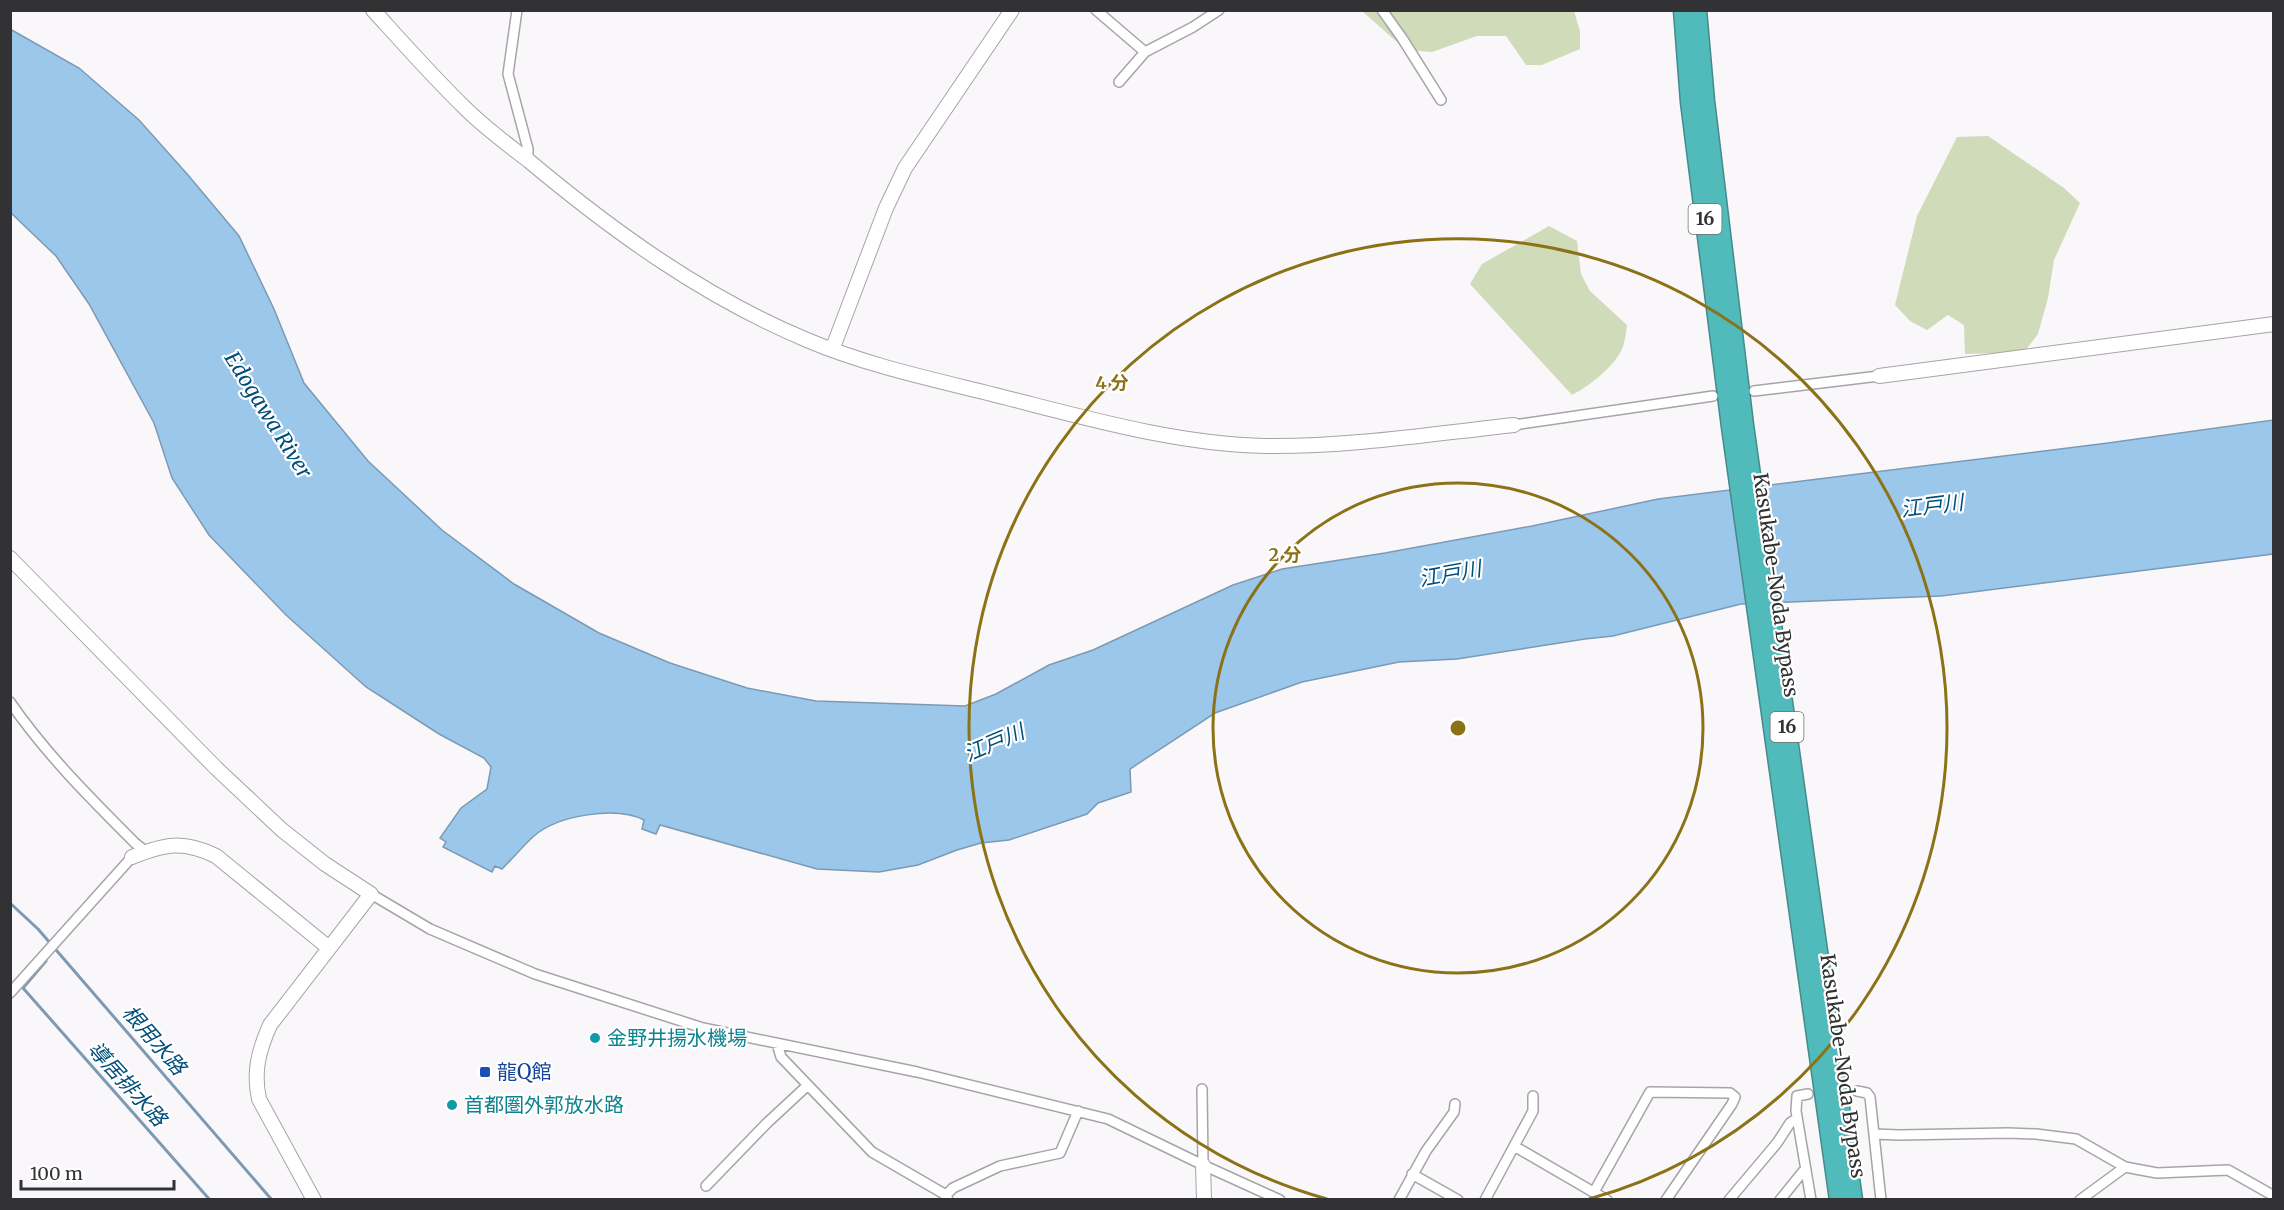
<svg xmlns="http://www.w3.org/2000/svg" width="2284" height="1210" viewBox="0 0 2284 1210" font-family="Merriweather,'Noto Sans JP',serif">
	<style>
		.green { fill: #d0dbba }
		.water { fill: #9bc7ea; stroke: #7c9ab3; stroke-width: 1.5 }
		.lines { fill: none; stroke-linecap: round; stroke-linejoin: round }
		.stream { stroke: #7c9ab3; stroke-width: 3 }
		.street-casing { stroke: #a6a4a7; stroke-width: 12 }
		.secondary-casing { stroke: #a6a4a7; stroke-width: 16 }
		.highway-casing { stroke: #468a8b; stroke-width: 21 }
		.street { stroke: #fff; stroke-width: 9 }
		.secondary { stroke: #fff; stroke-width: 14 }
		.highway { stroke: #51baba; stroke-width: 18 }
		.ring { fill: none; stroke: #8c7216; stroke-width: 3 }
		.culture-dot { fill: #0f9aa8; stroke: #fff; stroke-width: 2 }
		.transit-dot { fill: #1a4fb4; stroke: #fff; stroke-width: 2 }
		.labels { text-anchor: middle; stroke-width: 4.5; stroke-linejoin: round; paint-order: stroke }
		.shield { fill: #fff; stroke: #706f70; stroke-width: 1.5 }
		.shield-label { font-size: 18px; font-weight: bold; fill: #323133 }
		.street-label { font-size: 20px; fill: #323133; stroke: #fff }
		.culture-label { font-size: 20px; fill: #0d838f; stroke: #fff; text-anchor: start }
		.transit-label { font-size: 20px; fill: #164399; stroke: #fff; text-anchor: start }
		.water-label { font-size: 21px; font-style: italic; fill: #004e7a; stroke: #fff }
		.centre { fill: #8c7216; stroke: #fff; stroke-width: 3 }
		.ring-label { font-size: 18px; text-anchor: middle; font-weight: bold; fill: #8c7216; stroke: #fff; stroke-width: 4.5; stroke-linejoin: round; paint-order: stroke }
	</style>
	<rect width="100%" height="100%" fill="#faf7fb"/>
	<path class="green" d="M1362 11H1574L1580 31V49L1542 65H1526L1506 36H1477L1432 52 1406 50Z
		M1988 136 2064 188 2080 203 2054 260 2048 298 2038 334 2024 352 1965 354 1964 325 1948 315 1927 330 1910 321 1895 305 1917 216 1957 137Z
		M1549 226 1577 241 1581 274 1590 291 1627 325C1626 333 1625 342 1622 349 1615 366 1588 387 1572 395L1470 284 1482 264Z"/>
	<path class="water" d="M10 29 79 68 139 120 188 175 239 236 274 309 304 383 368 461 442 530 514 584 599 633 670 663 747 688 816 701 965 706 996 694 1049 665 1093 650 1233 585 1282 569 1385 553 1532 526 1658 499 2108 443 2273 420V554L1941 596 1741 604 1613 636 1585 639 1457 659 1399 662 1302 682 1215 713 1130 769 1131 792 1098 803 1087 814 1009 840 981 843 957 850 918 865 879 872 817 869 660 825 656 834 642 829 644 820C616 806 558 815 534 836 523 846 513 858 502 869L495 866 492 872 443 847 446 842 440 838 461 808 487 789 491 767 484 758 439 734 366 687 286 615 209 535 172 478 154 423 89 304 56 256 11 213Z"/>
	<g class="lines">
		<path class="stream" d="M10 903 38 929 272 1200
			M46 961 23 988 210 1200"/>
		<g class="street-casing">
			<path id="street" d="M517 10 508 74 528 149V161
				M1096 10 1145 52
				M1382 10 1402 38 1441 100
				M1119 82 1145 52 1193 27 1219 10
				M1754 391 1879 376
				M1514 425 1713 396
				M10 702C46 754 90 798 135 843L146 852
				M371 894 430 929 535 974 703 1028 917 1072 1108 1119 1203 1165 1280 1200
				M10 993 132 857
				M777 1044 781 1057 872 1152 946 1195 948 1200
				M1202 1089 1203 1165
				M1857 1091 1867 1093 1870 1097 1881 1200
				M1808 1094 1797 1096 1796 1111 1811 1200
				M1874 1134 1899 1135 2008 1133 2036 1134 2076 1139 2125 1167 2157 1173 2228 1170 2274 1196
				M1514 1146 1607 1200
				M1412 1174 1458 1200
				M706 1186 767 1123 808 1085
				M1594 1192 1650 1092 1730 1093 1735 1097 1732 1104 1666 1200
				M946 1195 953 1188 1000 1166 1060 1153 1078 1111
				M1399 1200 1426 1151 1454 1112 1455 1104
				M1485 1200 1533 1111V1096
				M1729 1200 1777 1143 1790 1123 1796 1119
				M1780 1200 1805 1169
				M2080 1200 2125 1167"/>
		</g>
		<g class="secondary-casing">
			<path id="secondary" d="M373 10C403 43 433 77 465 108 485 128 507 144 529 161 614 232 704 297 807 340 873 368 946 382 1015 400 1097 421 1181 444 1266 446 1348 447 1432 434 1514 425
				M832 350 886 208 905 168 1012 10
				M1879 376 2274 324
				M10 558 216 768 282 830 325 864 371 894 270 1025C259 1050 253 1071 259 1099L314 1200
				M132 857C165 844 183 840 216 856L329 948
				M1203 1165 1204 1200"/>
		</g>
		<g class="highway-casing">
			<path id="highway" d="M1683 10 1690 102 1731 427 1839 1200
				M1697 10 1705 101 1744 425 1853 1200"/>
		</g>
		<use href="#street" class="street"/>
		<use href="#secondary" class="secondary"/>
		<use href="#highway" class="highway"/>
	</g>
	<g class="ring">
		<circle cx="1458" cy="728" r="245"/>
		<path d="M1327 1199A489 489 0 1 1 1589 1199"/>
	</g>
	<g class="culture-dot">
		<circle cx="595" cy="1038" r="6"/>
		<circle cx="452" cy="1105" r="6"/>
	</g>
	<rect class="transit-dot" x="479" y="1066" width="12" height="12" rx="3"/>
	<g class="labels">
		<g class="shield">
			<rect x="1688.5" y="204" width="33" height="30" rx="4.5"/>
			<rect x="1770.5" y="712" width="33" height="30" rx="4.5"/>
		</g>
		<g class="shield-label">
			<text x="1705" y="225">16</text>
			<text x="1787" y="733">16</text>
		</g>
		<g class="street-label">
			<text transform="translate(1776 585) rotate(82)" y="7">Kasukabe-Noda Bypass</text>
			<text transform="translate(1843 1066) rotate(82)" y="7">Kasukabe-Noda Bypass</text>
		</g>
		<g class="culture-label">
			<text x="607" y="1045">金野井揚水機場</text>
			<text x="464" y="1112">首都圏外郭放水路</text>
		</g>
		<g class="transit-label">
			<text x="497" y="1079">龍Q館</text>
		</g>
		<g class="water-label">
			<text transform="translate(268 415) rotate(58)" y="7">Edogawa River</text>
			<text transform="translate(1932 506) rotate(-7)" y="7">江戸川</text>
			<text transform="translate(1450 574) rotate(-10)" y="7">江戸川</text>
			<text transform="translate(994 743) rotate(-23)" y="7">江戸川</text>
			<text transform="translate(154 1040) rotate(49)" y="7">根用水路</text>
			<text transform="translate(127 1084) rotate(48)" y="7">導居排水路</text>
		</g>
	</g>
	<circle cx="1458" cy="728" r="9" class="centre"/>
	<g class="ring-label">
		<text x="1112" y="389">4 分</text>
		<text x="1285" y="561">2 分</text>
	</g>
	<rect width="2284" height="1210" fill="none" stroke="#323133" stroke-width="24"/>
	<path d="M21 1180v9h153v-9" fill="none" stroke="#323133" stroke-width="3"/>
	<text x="30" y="1180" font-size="18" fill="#323133" stroke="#ffffff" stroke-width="4.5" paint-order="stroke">100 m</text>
</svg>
